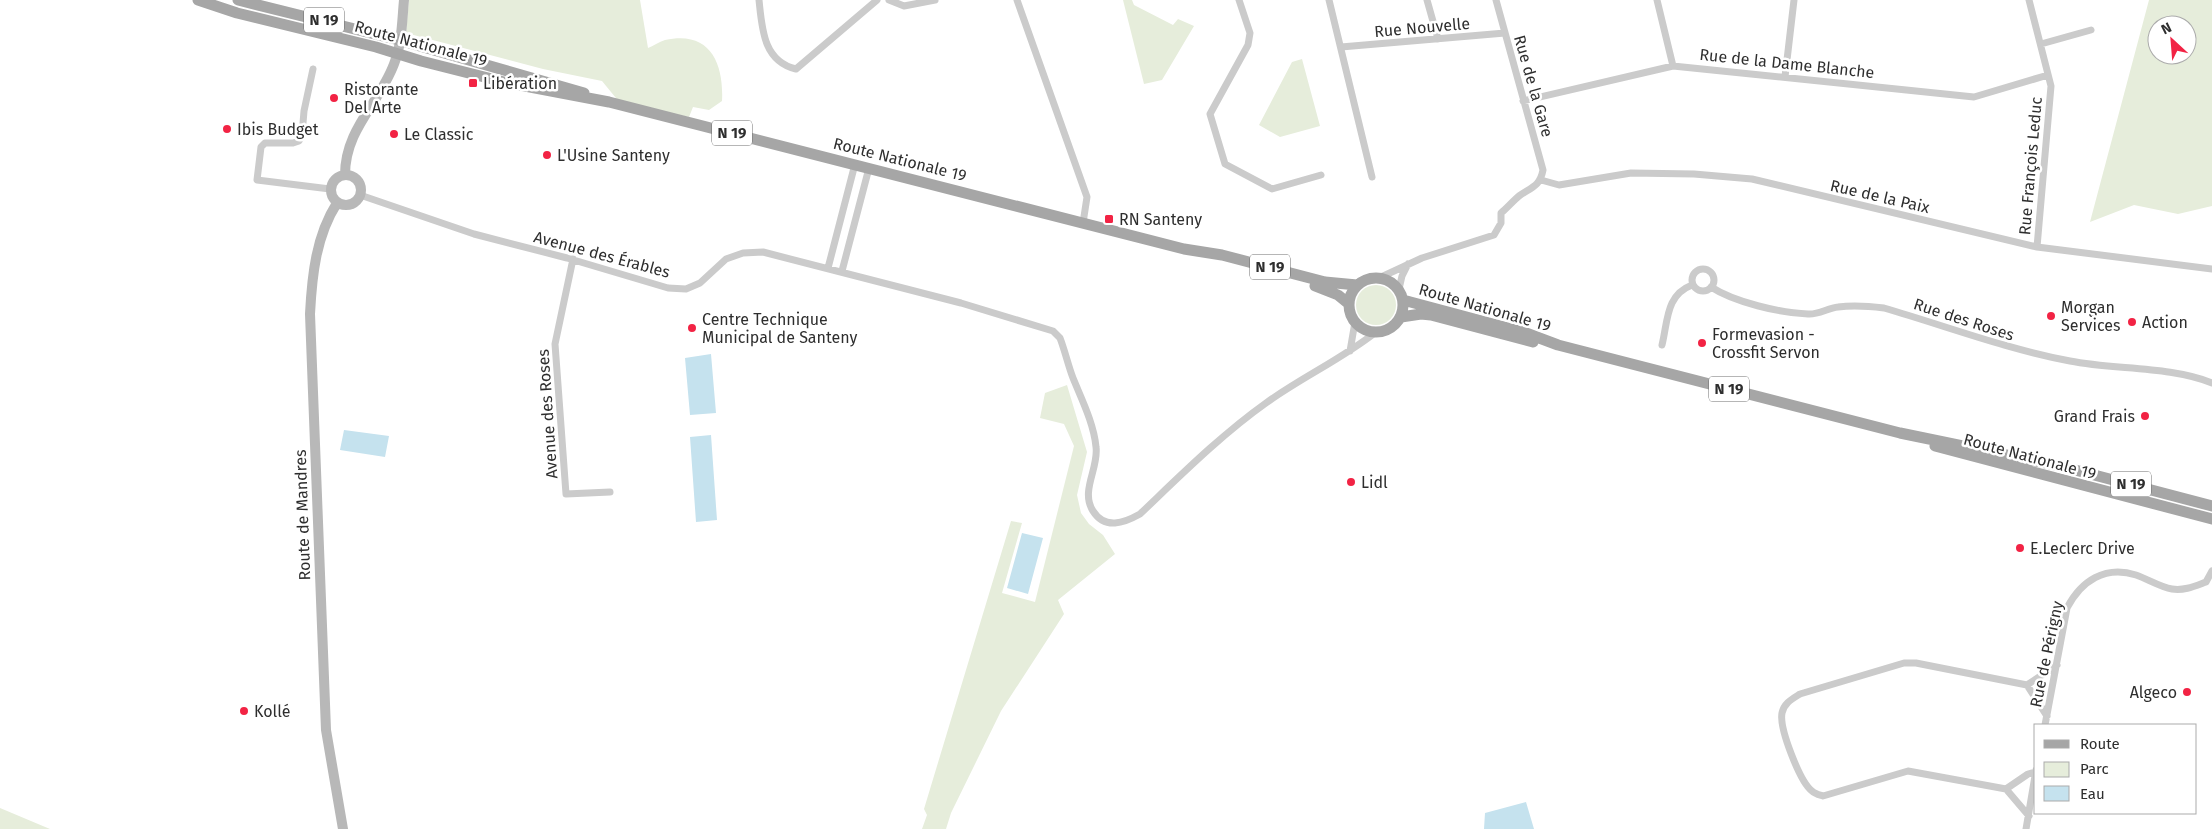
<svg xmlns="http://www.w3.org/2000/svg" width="2212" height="829" viewBox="0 0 2212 829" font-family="'Fira Sans',sans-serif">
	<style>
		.green { fill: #e6eddb; fill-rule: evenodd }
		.water { fill: #c5e2ee }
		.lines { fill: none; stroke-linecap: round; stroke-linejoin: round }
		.street { stroke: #cbcbcb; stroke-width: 7 }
		.secondary { stroke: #b8b8b8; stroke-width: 10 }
		.primary { stroke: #a6a6a6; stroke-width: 11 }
		.poi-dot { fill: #f22344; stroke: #fff; stroke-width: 2 }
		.labels { text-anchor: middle; stroke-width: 5; stroke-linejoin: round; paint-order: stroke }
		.shield { fill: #fff; stroke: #6d6d6d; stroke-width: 1 }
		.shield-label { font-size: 15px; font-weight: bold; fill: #2e2e2e }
		.street-label { font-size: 16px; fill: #2e2e2e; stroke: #fff }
		.poi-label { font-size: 16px; fill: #2e2e2e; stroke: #fff; text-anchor: start }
	</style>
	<rect width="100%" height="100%" fill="#fff"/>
	<path class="green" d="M409 0H640L648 48C653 46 659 42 665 40 710 30 724 63 722 101L709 110 693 107 689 117 620 103 602 81 543 69 406 33Z
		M1123 0H1132L1134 5 1173 25 1178 19 1194 26 1162 80 1144 84Z
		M2149 0H2212V206L2178 214 2134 205 2090 222ZM2157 25H2187V55H2157Z
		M1302 59 1320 126 1280 137 1259 125 1292 62Z
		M1356 305a20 20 0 1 1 40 0a20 20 0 1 1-40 0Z
		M1067 385 1087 452 1077 495 1081 513 1089 524 1103 535 1115 554 1058 600 1064 614 1001 711 951 813 946 829H922L927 815 924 809 1011 521 1022 523 1002 593 1035 602 1074 446 1064 424 1040 418 1045 393Z
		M0 808 50 829H0Z"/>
	<path class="water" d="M711 354 716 413 690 415 685 358Z
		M344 430 389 436 385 457 340 450Z
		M711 435 717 520 696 522 690 437Z
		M1022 533 1043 538 1028 594 1007 588Z
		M1526 802 1534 829H1484L1485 813Z"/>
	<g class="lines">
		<path class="street" d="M759 0C762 28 763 61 796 69L877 0
			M889 0 904 6 935 0
			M1017 0 1087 197 1083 223
			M1239 0 1250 33 1248 45 1210 114 1225 164 1272 189 1321 175
			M1329 0 1372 177
			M1427 0 1438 39
			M1657 0 1673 66
			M2029 0 2051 86 2037 247
			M2041 44 2091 30
			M1341 47 1505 33
			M313 69 304 111 302 135 299 141 293 143H265L261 147 257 180 330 189
			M1785 77 1794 0
			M1523 101 1673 66 1974 97 2048 75
			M1541 180 1559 185 1631 173 1694 174 1752 179 2037 247 2212 269
			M360 195 474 234 567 258 668 288 686 289 700 283 726 259 743 253 763 252 961 303 1053 331 1060 338C1065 351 1068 365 1073 378 1082 400 1094 424 1096 447 1099 468 1080 491 1093 511 1105 530 1124 523 1140 514 1180 476 1221 435 1266 403 1302 377 1342 359 1376 332
			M573 259 555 344 566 494 610 492
			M828 268 855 164
			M1692 280a11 11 0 1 1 22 0a11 11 0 1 1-22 0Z
			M842 271 869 168
			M1379 278 1422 258 1494 235 1501 223V213C1507 208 1513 201 1519 196 1532 187 1540 186 1543 170L1496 0
			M1711 287C1734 302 1780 313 1808 314 1818 315 1828 308 1838 307 1853 305 1868 306 1884 308 1946 326 2006 349 2070 361 2115 370 2170 366 2212 383
			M1399 289 1402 276 1408 264
			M1662 345C1668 320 1666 295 1692 285
			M1350 351 1355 322
			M2027 685 2047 716
			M2045 725 2067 608C2081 581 2105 565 2136 575 2148 579 2160 587 2172 589 2184 591 2195 586 2206 582L2212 571
			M2006 789 2028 774 2035 772
			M2029 816 2006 789 1908 771 1823 796C1820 795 1815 794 1812 791 1800 782 1779 728 1782 713 1784 703 1792 699 1800 694L1904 663H1916L2027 685 2057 665
			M2026 829 2036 770"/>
		<path class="secondary" d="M331 190a15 15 0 1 1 30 0a15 15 0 1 1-30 0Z
			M345 175C345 129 379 104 394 64 402 44 402 21 404 0
			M337 203C316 236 312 275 310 314L326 730 343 829"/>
		<path class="primary" d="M198 0 237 13 376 47 421 61 508 83 609 102 1184 249 1222 255 1325 282 1357 285
			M238 0 399 40 584 93
			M1349 305a27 27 0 1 1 54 0a27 27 0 1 1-54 0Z
			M1315 286 1338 295 1349 304
			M1403 300 1526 333 1558 345 1900 433 2060 466 2212 506
			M1401 317 1421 314 1431 315 1533 342
			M1935 446 2212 519"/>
	</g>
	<g class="poi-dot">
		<rect x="468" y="78" width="10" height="10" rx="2.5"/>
		<circle cx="334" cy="98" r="5"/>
		<circle cx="227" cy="129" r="5"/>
		<circle cx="394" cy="134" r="5"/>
		<circle cx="547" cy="155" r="5"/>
		<rect x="1104" y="214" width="10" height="10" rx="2.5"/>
		<circle cx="2051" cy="316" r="5"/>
		<circle cx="2132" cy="322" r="5"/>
		<circle cx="692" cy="328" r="5"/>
		<circle cx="1702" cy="343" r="5"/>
		<circle cx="2145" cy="416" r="5"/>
		<circle cx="1351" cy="482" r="5"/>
		<circle cx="2020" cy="548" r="5"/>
		<circle cx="2187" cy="692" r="5"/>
		<circle cx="244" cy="711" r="5"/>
	</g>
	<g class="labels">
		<g class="shield">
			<rect x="304" y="7.5" width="40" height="25" rx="4"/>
			<rect x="712" y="120.5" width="40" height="25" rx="4"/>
			<rect x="1250" y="254.5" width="40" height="25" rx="4"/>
			<rect x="1709" y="376.5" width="40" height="25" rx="4"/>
			<rect x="2111" y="471.5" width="40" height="25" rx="4"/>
		</g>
		<g class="shield-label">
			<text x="324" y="25">N 19</text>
			<text x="732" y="138">N 19</text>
			<text x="1270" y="272">N 19</text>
			<text x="1729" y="394">N 19</text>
			<text x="2131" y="489">N 19</text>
		</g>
		<g class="street-label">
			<text transform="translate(1422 27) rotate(-5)" y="6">Rue Nouvelle</text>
			<text transform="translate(421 43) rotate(15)" y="6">Route Nationale 19</text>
			<text transform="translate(1787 63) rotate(6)" y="6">Rue de la Dame Blanche</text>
			<text transform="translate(1534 86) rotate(74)" y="6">Rue de la Gare</text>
			<text transform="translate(900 159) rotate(14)" y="6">Route Nationale 19</text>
			<text transform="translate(2030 166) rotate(-85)" y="6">Rue François Leduc</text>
			<text transform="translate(1880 196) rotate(13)" y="6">Rue de la Paix</text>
			<text transform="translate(602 254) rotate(15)" y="6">Avenue des Érables</text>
			<text transform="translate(1485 307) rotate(16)" y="6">Route Nationale 19</text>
			<text transform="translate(1964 319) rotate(18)" y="6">Rue des Roses</text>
			<text transform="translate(547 414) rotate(-94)" y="6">Avenue des Roses</text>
			<text transform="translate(2030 456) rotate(15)" y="6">Route Nationale 19</text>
			<text transform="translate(302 515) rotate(-92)" y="6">Route de Mandres</text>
			<text transform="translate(2046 654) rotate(-78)" y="6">Rue de Périgny</text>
		</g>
		<g class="poi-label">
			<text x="483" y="89">Libération</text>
			<text x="344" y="95">Ristorante<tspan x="344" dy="18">Del Arte</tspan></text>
			<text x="237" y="135">Ibis Budget</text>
			<text x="404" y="140">Le Classic</text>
			<text x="557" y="161">L'Usine Santeny</text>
			<text x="1119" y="225">RN Santeny</text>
			<text x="2061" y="313">Morgan<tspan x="2061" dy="18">Services</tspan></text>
			<text x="702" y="325">Centre Technique<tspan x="702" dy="18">Municipal de Santeny</tspan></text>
			<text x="2142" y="328">Action</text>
			<text x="1712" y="340">Formevasion -<tspan x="1712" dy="18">Crossfit Servon</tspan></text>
			<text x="2135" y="422" text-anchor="end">Grand Frais</text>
			<text x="1361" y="488">Lidl</text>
			<text x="2030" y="554">E.Leclerc Drive</text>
			<text x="2177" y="698" text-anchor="end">Algeco</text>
			<text x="254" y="717">Kollé</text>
		</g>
	</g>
	<rect x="2034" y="724" width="162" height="90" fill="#ffffff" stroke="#ababab"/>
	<rect x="2044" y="740" width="25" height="8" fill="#a6a6a6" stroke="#ababab"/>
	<text x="2080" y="749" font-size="15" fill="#2e2e2e">Route</text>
	<rect x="2044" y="762" width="25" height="15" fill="#e6eddb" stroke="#ababab"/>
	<text x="2080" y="774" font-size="15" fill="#2e2e2e">Parc</text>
	<rect x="2044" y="786" width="25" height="15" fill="#c5e2ee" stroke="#ababab"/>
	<text x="2080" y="799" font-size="15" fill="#2e2e2e">Eau</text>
	<g transform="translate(2172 40) rotate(334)"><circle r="24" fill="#ffffff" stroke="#ababab"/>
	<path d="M0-4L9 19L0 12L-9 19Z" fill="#f22344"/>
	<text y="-8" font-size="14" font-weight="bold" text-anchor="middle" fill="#2e2e2e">N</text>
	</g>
</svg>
